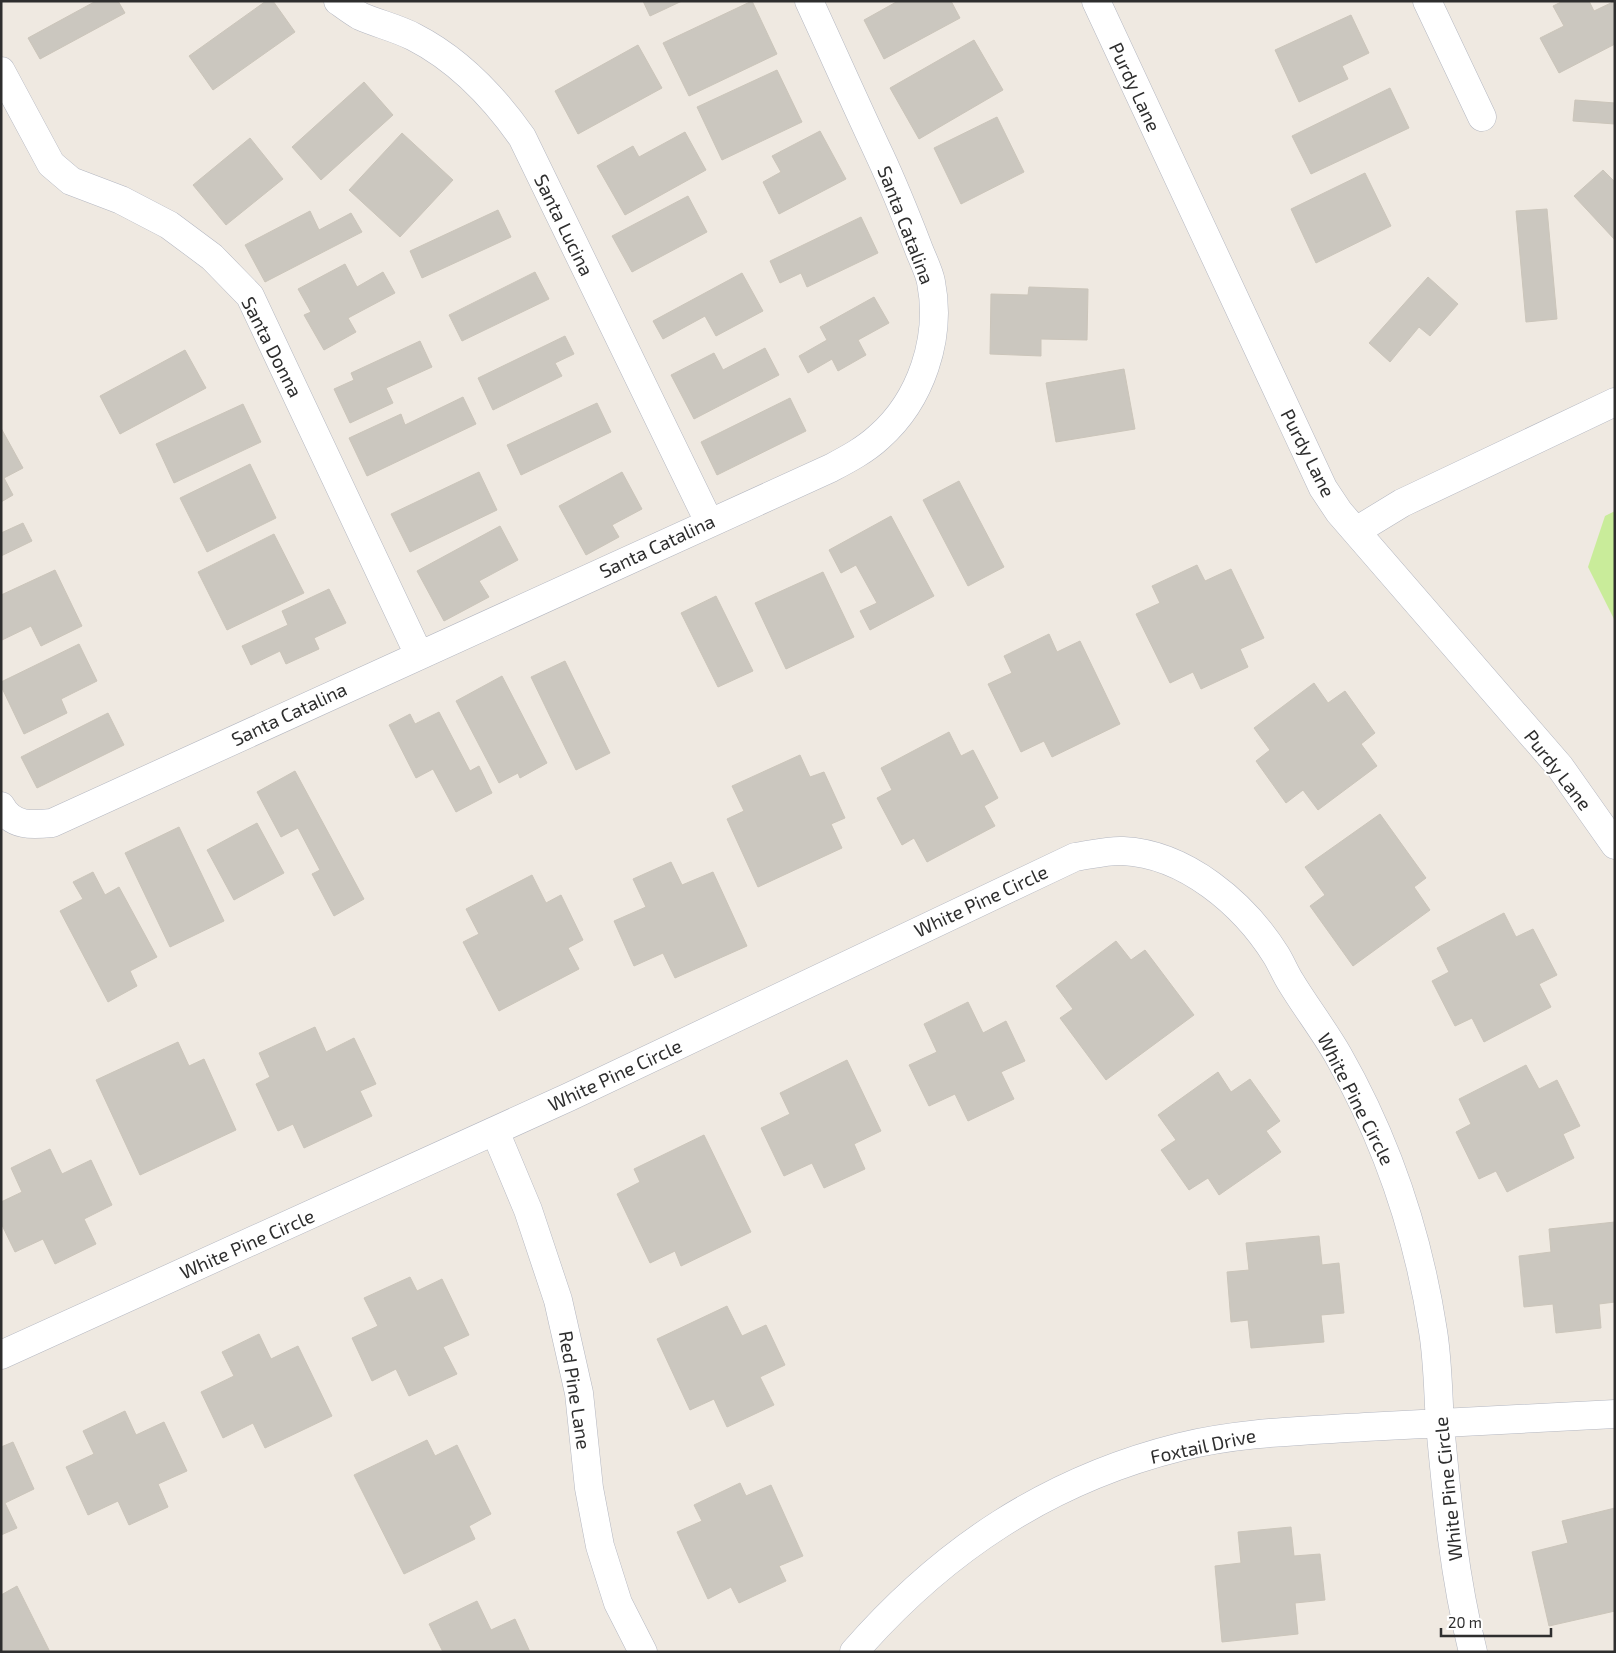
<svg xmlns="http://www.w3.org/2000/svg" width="1616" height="1653" viewBox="0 0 1616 1653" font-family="'Exo 2',sans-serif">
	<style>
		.pitch { fill: #c9ec9a }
		.building { fill: #cbc7bf; stroke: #cbc5ba }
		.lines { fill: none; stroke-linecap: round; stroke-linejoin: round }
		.minor-casing { stroke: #b4b7c1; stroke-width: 29 }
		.minor { stroke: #fff; stroke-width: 28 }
		.labels { text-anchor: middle; stroke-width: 4; stroke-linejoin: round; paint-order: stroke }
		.street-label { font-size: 19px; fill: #2e2e2e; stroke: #fff }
	</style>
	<rect width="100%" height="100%" fill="#efe9e1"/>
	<path class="pitch" d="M1615 511V621L1588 567 1605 516Z"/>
	<path class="building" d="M96 1H118L125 13 40 59 28 38Z
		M266 1H273L295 32 213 90 189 56Z
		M643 1H682L650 16Z
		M752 1 777 54 689 96 663 43Z
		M898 1H951L960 18 884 59 864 20Z
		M1563 1H1589L1594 11 1615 1V44L1559 73 1540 38 1564 26 1553 6Z
		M1351 15 1369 53 1342 66 1348 79 1299 102 1275 50Z
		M974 40 1003 90 919 139 890 88Z
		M638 45 662 88 578 134 555 91Z
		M777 70 802 122 722 160 697 107Z
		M364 82 393 115 321 180 292 147Z
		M1390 88 1409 128 1311 174 1292 136Z
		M1575 100 1615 103V124L1573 121Z
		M997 117 1024 172 961 204 934 148Z
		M820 131 846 179 779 214 763 182 781 172 772 156Z
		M685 132 706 170 625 215 597 166 633 146 639 157Z
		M402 133 453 180 400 237 349 190Z
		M250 138 283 179 226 225 193 185Z
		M1603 170 1615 182V240L1574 196Z
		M1365 173 1391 226 1316 263 1291 209Z
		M688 196 707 232 632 272 612 236Z
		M1547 209 1557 319 1526 322 1516 211Z
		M498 210 511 237 422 278 410 251Z
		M310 211 319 230 351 213 362 232 265 282 245 245Z
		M861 217 878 253 807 287 801 273 780 283 770 261Z
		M345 264 357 287 383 272 395 293 348 318 356 332 324 350 304 315 311 312 298 289Z
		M535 272 549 299 462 341 449 315Z
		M742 273 763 311 716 336 705 316 663 339 653 321Z
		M1428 277 1458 304 1430 336 1419 327 1390 362 1369 343Z
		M1029 287 1088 289 1087 340 1041 339V356L990 354 991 294 1028 295Z
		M874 297 889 323 858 340 866 355 838 371 832 359 808 373 799 356 827 340 820 327Z
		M565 336 574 354 555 363 562 376 493 410 478 378Z
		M420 341 432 367 386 388 393 403 350 423 334 389 354 380 351 373Z
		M765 348 779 375 694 419 671 375 714 353 723 370Z
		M185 350 206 388 120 434 100 396Z
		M1124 369 1135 429 1056 442 1046 383Z
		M463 397 476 424 367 476 349 438 401 414 405 425Z
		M790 398 806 431 717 475 701 442Z
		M597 403 611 432 521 475 507 445Z
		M243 404 261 442 174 483 156 444Z
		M1 428 23 468 4 478 13 495 1 502Z
		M250 464 276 518 207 552 180 498Z
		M479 472 497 510 410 552 391 514Z
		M622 472 642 509 612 525 619 537 586 555 559 506Z
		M959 481 1004 567 968 586 923 500Z
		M891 516 934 596 870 630 860 611 877 603 856 565 841 573 829 550Z
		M23 523 32 541 1 556V533Z
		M500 526 518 560 479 581 489 597 444 621 417 571Z
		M274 534 304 593 227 630 198 572Z
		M1197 565 1205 581 1231 569 1264 638 1240 649 1248 667 1201 689 1193 672 1170 683 1136 614 1160 603 1152 586Z
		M55 570 82 626 41 646 31 626 2 640 1 595Z
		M823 572 854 637 786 669 755 603Z
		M329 589 346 623 314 638 319 649 286 664 280 651 251 665 242 646 288 625 282 611Z
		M716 596 753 671 718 687 681 613Z
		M1049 634 1057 652 1080 641 1120 724 1052 757 1044 741 1021 752 988 684 1012 673 1004 656Z
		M79 644 97 681 61 699 67 713 24 734 1 686V682Z
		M565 661 610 753 576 770 531 677Z
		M502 676 547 763 520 778 518 773 499 783 456 701Z
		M1314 683 1328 703 1345 691 1375 733 1361 744 1377 766 1318 810 1303 790 1286 803 1256 761 1270 750 1254 728Z
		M439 712 470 771 479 766 492 793 456 812 433 769 416 778 389 725 410 714 415 724Z
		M108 713 124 745 37 788 21 757Z
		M949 732 961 756 973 750 998 798 984 806 995 826 927 862 914 838 902 845 877 798 892 790 881 768Z
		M800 755 810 777 824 772 845 818 831 824 842 848 758 887 727 819 744 811 732 786Z
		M295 771 364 899 334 916 312 874 320 870 298 828 281 837 257 792Z
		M1380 814 1426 878 1414 887 1430 910 1353 966 1310 906 1325 895 1305 867Z
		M257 823 284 873 234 900 207 850Z
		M179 827 224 921 170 947 125 853Z
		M671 862 682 885 713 872 747 946 675 978 663 953 634 966 614 921 646 907 633 879Z
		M93 872 105 895 119 887 157 957 130 971 137 986 108 1002 60 911 83 899 73 882Z
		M532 875 546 903 561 895 583 940 568 948 579 969 499 1011 463 942 479 934 466 909Z
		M1504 913 1516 937 1533 929 1557 975 1539 984 1551 1007 1484 1042 1472 1018 1455 1026 1432 981 1449 972 1437 948Z
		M1116 941 1131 960 1145 950 1194 1015 1106 1080 1060 1018 1073 1009 1056 986Z
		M968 1002 983 1033 1006 1021 1025 1061 1001 1072 1014 1099 968 1121 955 1094 929 1106 909 1065 937 1052 924 1024Z
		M315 1027 326 1052 354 1038 376 1084 360 1091 372 1116 304 1148 293 1124 278 1131 256 1084 270 1077 259 1053Z
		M178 1042 189 1066 204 1059 236 1130 140 1175 96 1080Z
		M847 1060 881 1131 854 1144 865 1169 824 1188 812 1163 784 1176 761 1128 790 1114 780 1093Z
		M1526 1065 1539 1089 1557 1080 1580 1126 1563 1134 1574 1158 1507 1192 1496 1171 1479 1179 1456 1132 1471 1124 1459 1099Z
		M1218 1072 1231 1092 1250 1079 1280 1121 1266 1131 1281 1152 1219 1195 1208 1178 1189 1190 1161 1150 1176 1140 1158 1115Z
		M704 1135 751 1232 681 1266 675 1251 650 1263 617 1194 640 1182 634 1169Z
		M50 1149 62 1174 91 1160 112 1205 84 1219 96 1244 55 1264 43 1239 15 1252 1 1223V1202L22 1192 11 1168Z
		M1615 1222V1302L1599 1304 1601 1328 1556 1333 1553 1304 1524 1307 1519 1256 1551 1252 1549 1229Z
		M1319 1236 1322 1265 1339 1263 1344 1313 1321 1315 1324 1342 1251 1348 1248 1320 1231 1322 1227 1272 1249 1270 1246 1243Z
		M410 1277 417 1291 442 1279 469 1335 443 1347 457 1374 409 1396 396 1369 372 1381 352 1338 378 1326 364 1298Z
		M727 1306 742 1336 766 1325 785 1365 760 1377 774 1405 727 1427 714 1399 690 1410 657 1339Z
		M259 1334 271 1359 298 1346 332 1416 265 1448 253 1423 223 1438 201 1392 234 1376 222 1352Z
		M125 1411 136 1435 164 1422 187 1471 158 1484 168 1507 129 1525 118 1501 88 1515 66 1467 94 1454 83 1431Z
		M427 1440 435 1456 457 1445 491 1514 469 1526 475 1539 404 1574 354 1475Z
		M13 1442 34 1489 5 1503 17 1528 1 1535V1447Z
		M740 1483 746 1496 771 1485 803 1556 779 1566 786 1581 739 1603 731 1587 708 1599 677 1532 702 1521 694 1505Z
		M1615 1508V1611L1549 1626 1532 1552 1568 1543 1562 1521Z
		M1291 1527 1294 1556 1320 1554 1325 1600 1295 1603 1298 1634 1222 1642 1215 1566 1241 1563 1238 1532Z
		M17 1586 50 1652H1V1595Z
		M477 1601 491 1630 515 1619 530 1652H443L429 1624Z"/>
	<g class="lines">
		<g class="minor-casing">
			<path id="minor" d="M338 1C345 6 353 12 360 16 378 24 397 28 414 37 459 60 493 96 522 137L709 522
				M1096 1 1323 488 1339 512 1560 767 1615 845
				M1427 1 1482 117
				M1 71 51 164 71 181 121 200 169 225 212 257 250 296 419 655
				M1356 531 1402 503 1615 402
				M1 806C12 827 33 825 52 823L831 468C848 459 865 450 879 437 921 400 942 338 931 282 929 271 922 258 918 247 906 216 894 186 880 156 856 105 833 53 809 1
				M495 1131 528 1210 558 1300 579 1393 589 1488 600 1546 618 1603 643 1652
				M1 1355 569 1097 1075 857C1090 855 1108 850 1123 851 1186 854 1244 904 1276 955 1281 963 1285 973 1290 981 1305 1006 1323 1029 1338 1055 1387 1141 1418 1233 1433 1331 1438 1362 1438 1393 1440 1424 1447 1500 1454 1577 1473 1652
				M854 1652C943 1550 1048 1480 1180 1447 1240 1432 1303 1431 1365 1427 1449 1423 1532 1418 1615 1414"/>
		</g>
		<use href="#minor" class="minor"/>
	</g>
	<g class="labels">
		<g class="street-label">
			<text transform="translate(1135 87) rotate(65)" y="7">Purdy Lane</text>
			<text transform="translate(564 225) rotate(64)" y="7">Santa Lucina</text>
			<text transform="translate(906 225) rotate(69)" y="7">Santa Catalina</text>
			<text transform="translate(272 347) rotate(63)" y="7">Santa Donna</text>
			<text transform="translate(1308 453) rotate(63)" y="7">Purdy Lane</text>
			<text transform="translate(657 546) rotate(-25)" y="7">Santa Catalina</text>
			<text transform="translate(289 714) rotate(-25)" y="7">Santa Catalina</text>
			<text transform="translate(1558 770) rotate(52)" y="7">Purdy Lane</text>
			<text transform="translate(981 901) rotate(-25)" y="7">White Pine Circle</text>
			<text transform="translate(615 1075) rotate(-25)" y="7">White Pine Circle</text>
			<text transform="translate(1356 1099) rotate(63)" y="7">White Pine Circle</text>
			<text transform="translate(247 1244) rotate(-24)" y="7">White Pine Circle</text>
			<text transform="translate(575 1390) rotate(81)" y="7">Red Pine Lane</text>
			<text transform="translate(1203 1446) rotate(-12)" y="7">Foxtail Drive</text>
			<text transform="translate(1448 1489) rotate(-96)" y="7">White Pine Circle</text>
		</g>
	</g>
	<rect width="1616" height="1653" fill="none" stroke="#2e2e2e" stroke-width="5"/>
	<path d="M1441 1628v8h110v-8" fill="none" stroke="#2e2e2e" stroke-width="2.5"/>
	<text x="1448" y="1628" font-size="15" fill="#2e2e2e" stroke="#ffffff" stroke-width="4" paint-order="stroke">20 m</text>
</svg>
